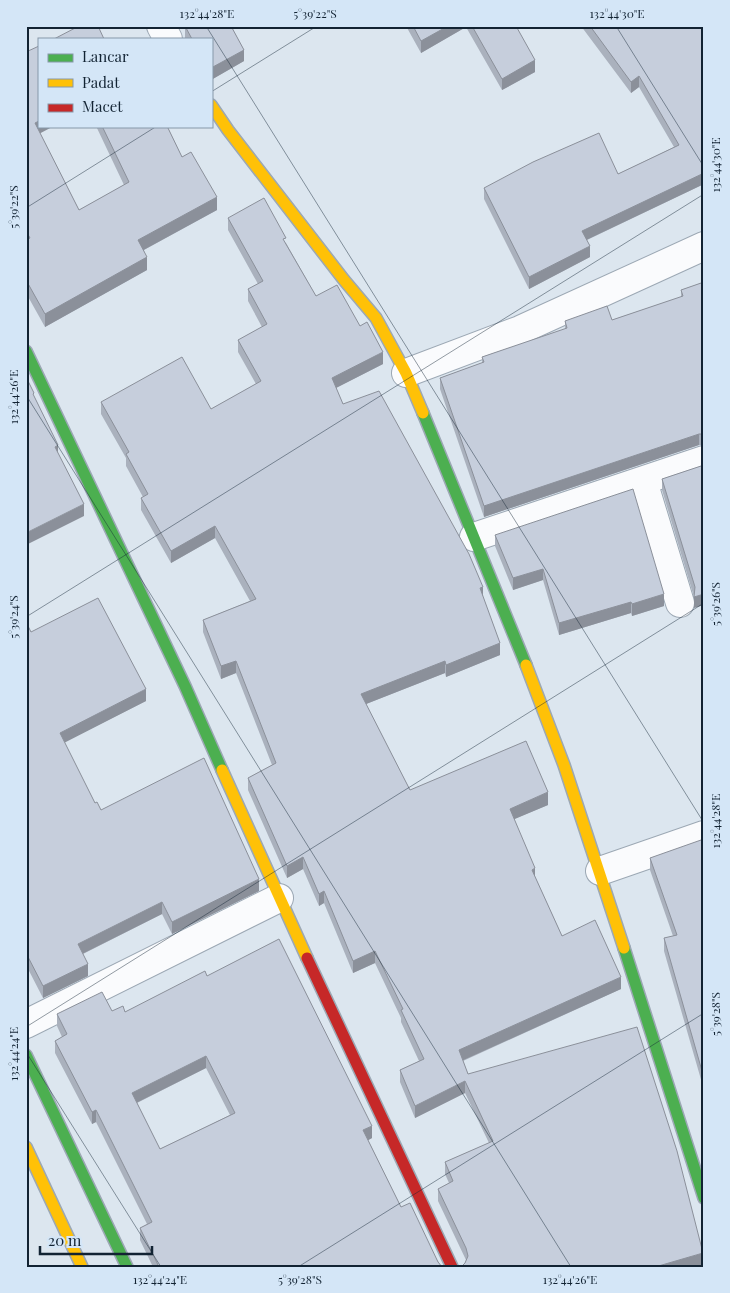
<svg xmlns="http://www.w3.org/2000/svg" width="730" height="1293" viewBox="0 0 730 1293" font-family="'Playfair Display',serif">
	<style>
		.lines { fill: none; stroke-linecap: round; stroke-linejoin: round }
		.street-casing { stroke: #9ca8b4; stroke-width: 30 }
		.fast-casing { stroke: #9ca8b4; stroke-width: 14 }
		.slow-casing { stroke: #9ca8b4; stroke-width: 14 }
		.jam-casing { stroke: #9ca8b4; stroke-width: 14 }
		.street { stroke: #fafbfd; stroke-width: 28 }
		.fast { stroke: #4caf50; stroke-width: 11 }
		.slow { stroke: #ffc107; stroke-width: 11 }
		.jam { stroke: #c62828; stroke-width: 11 }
		.wall { fill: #aab1bd; fill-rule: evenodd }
		.shaded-wall { fill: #8b909a }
		.building { fill: #c6cedc; stroke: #8b909a; fill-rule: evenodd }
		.ticks { fill: none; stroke: #122333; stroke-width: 1; stroke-opacity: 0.45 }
		.neatline { fill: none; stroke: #122333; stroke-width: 2 }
		.ticks-label { font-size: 12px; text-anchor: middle; fill: #122333 }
	</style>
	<rect width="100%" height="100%" fill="#dce6ef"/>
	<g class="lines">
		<g class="street-casing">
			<path id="street" d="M161 26 168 39
				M406 373 520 330 704 246
				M643 481 680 603
				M474 537 704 460
				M600 871 704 835
				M26 1024 279 898"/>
		</g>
		<g class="fast-casing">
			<path id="fast" d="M26 351 185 686 222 770
				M423 413 526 665
				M624 948 704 1198
				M26 1055 127 1267"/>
		</g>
		<g class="slow-casing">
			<path id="slow" d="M211 105 228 130 344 280 376 318 406 373 423 413
				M526 665 564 765 624 948
				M222 770 307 958
				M26 1147 82 1267"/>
		</g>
		<g class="jam-casing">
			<path id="jam" d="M307 958 452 1267"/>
		</g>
		<use href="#street" class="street"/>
		<use href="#fast" class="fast"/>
		<use href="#slow" class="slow"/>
		<use href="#jam" class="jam"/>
	</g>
	<path class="wall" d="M185 26H231L244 50V61L211 80V39H185Z
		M406 26H516L535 72 502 90 466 27 421 53Z
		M581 26H704V184L587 240 590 257 529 289 484 199V188L618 174 674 147 639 87 631 93Z
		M26 52 40 133 79 210 124 185 96 126H167L182 157 217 210 144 250 147 270 45 327 26 293Z
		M228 218 286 243 316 296 360 326 383 364 336 388 343 404 483 597 500 655 446 677 445 673 366 704 410 790 548 805 514 819 535 877 562 936 621 989 463 1061 468 1074 703 1266 465 1263 466 1260 438 1201V1189L449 1183 445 1174V1162L489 1143 465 1093 415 1118 400 1082V1070L419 1061 401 1022V1018L375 963 353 973 324 903 319 906 303 869 287 878 248 790V778L272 765 236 673 221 679 203 632V620L250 601 215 538 171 563 141 510V498L143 497 126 466V458L101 414V402L211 409 256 384 238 352V340L262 327 248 301V289L258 284 228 230Z
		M704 282V445H699L484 517 440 389V378L482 363V357L565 329V321L612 320 681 297V290Z
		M704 465 694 608V597L662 490V479Z
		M495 535 664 606 632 616 631 613 559 635 543 580 513 590 495 546Z
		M26 622 31 632 146 701 64 742 95 803 101 810 259 891 172 934 162 914 83 954 88 976 43 998 26 965Z
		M704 849V1090L664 951V938L673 936 650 870V858Z
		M207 976 372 1138 368 1140 401 1207 442 1267H153L140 1240V1228L147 1224 96 1122 92 1124 55 1053V1041L62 1037 57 1026V1014L125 1012ZM206 1068 230 1115 160 1149 137 1103Z"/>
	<path class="shaded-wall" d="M448 26H466V27L421 53V41Z
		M244 50V61L211 80V68Z
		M535 60V72L502 90V79Z
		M639 76V87L631 93V82Z
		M39 121V126H54L35 136V123Z
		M704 173V184L582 242V231Z
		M217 197V210L138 253V240Z
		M590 246V257L529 289V277Z
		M147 257V270L45 327V314Z
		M383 352V364L332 390V378Z
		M699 434V445L484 517V506Z
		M58 445V457L55 447Z
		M84 504V516L26 545V533Z
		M215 526V538L171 563V551Z
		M543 569V580L513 590V578Z
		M483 587V599L480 588Z
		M664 594V606L632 616V604Z
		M704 594V605L694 608V597Z
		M631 602V613L559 635V623Z
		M500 643V655L446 677V665Z
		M236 661V673L221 679V666Z
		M445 661V673L361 706V694Z
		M146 689V701L60 745V733Z
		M548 792V805L510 821V809Z
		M303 857V869L287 878V866Z
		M535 868V880L532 870Z
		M259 879V891L172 934V922Z
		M324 891V903L319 906V894Z
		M162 902V914L78 956V944Z
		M375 951V963L353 973V961Z
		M88 964V976L43 998V986Z
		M621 977V989L459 1062V1050Z
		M206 1056V1068L132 1105V1093Z
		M465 1081V1093L415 1118V1106Z
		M96 1110V1122L92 1124V1112Z
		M372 1126V1138L363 1143V1130Z
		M703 1253V1266L699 1267H655Z"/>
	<path class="building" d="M79 26H98L104 39H54Z
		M185 26H231L244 50 211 68V39H192Z
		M413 26H448L421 41Z
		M472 26H516L535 60 502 79Z
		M590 26H704V173L582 231 590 246 529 277 484 188 533 162 599 133 618 174 679 145 639 76 631 82Z
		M39 46V121L35 123 79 210 129 182 102 126H167L182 157 191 152 217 197 138 240 147 257 45 314 26 280V240L30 238 26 231V52Z
		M264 198 286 238 283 239 316 296 337 285 360 326 367 322 383 352 332 378 343 404 379 391 469 554 483 587 480 588 500 643 446 665 445 661 361 694 410 790 526 741 548 792 510 809 535 868 532 870 562 936 595 920 621 977 459 1050 468 1074 637 1027 677 1151 703 1253 655 1267H461L465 1263 468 1256 466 1248 438 1189 453 1181 445 1162 493 1141 465 1081 415 1106 400 1070 424 1059 401 1010 403 1009 375 951 353 961 324 891 319 894 303 857 287 866 248 778 276 763 236 661 221 666 203 620 256 599 215 526 171 551 141 498 148 494 126 454 129 452 101 402 182 357 211 409 261 381 238 340 267 324 248 289 263 281 228 218Z
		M704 282V434H699L484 506 440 378 484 362 482 357 567 328 565 321 607 306 612 320 683 296 681 290Z
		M26 377 34 393 33 394 58 445 55 447 84 504 26 533Z
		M704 465V594L694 597 695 587 662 479Z
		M633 489 664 594 632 604 631 602 559 623 543 569 513 578 495 535Z
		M98 598 146 689 60 733 95 803 97 802 101 810 204 758 259 879 172 922 162 902 78 944 88 964 43 986 26 953V622L31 632Z
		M701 840 704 849V1078L664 938 677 935 650 858Z
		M279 939 372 1126 363 1130 401 1207 410 1203 438 1262 442 1267H159L140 1228 152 1222 96 1110 92 1112 55 1041 67 1034 57 1014 102 992 112 1011 123 1006 125 1012 205 971 207 976ZM206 1056 235 1113 160 1149 132 1093Z"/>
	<path class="ticks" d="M206 26 704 823M616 26 704 167M211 92 317 26M26 208 157 126M26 395 571 1267M26 617 704 194M26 1027 704 603M26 1052 161 1267M298 1267 704 1013"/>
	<rect width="730" height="1293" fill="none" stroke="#d4e6f7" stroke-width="55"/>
	<rect x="38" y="38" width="175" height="90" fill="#d4e6f7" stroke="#8698a9"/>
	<rect x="48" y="54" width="25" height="8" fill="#4caf50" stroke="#8698a9"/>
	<text x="82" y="62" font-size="15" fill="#122333">Lancar</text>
	<rect x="48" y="79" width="25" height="8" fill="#ffc107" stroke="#8698a9"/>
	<text x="82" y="88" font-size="15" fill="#122333">Padat</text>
	<rect x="48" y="104" width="25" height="8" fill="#c62828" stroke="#8698a9"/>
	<text x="82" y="112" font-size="15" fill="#122333">Macet</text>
	<path d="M40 1246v8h112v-8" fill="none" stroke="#122333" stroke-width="2.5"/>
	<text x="48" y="1246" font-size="15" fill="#122333" stroke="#d4e6f7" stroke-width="4" paint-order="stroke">20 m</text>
	<rect x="28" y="28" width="674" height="1238" class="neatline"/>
	<g class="ticks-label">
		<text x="207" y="18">132°44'28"E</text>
		<text x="315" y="18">5°39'22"S</text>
		<text x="617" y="18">132°44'30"E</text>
		<text transform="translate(716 165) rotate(-90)" y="4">132°44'30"E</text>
		<text transform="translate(14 207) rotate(-90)" y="4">5°39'22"S</text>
		<text transform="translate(14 397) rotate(-90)" y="4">132°44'26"E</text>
		<text transform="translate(716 604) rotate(-90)" y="4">5°39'26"S</text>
		<text transform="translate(14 617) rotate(-90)" y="4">5°39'24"S</text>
		<text transform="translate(716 821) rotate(-90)" y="4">132°44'28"E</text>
		<text transform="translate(716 1014) rotate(-90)" y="4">5°39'28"S</text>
		<text transform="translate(14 1054) rotate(-90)" y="4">132°44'24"E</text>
		<text x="160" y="1284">132°44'24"E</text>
		<text x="300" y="1284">5°39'28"S</text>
		<text x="570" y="1284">132°44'26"E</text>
	</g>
</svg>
